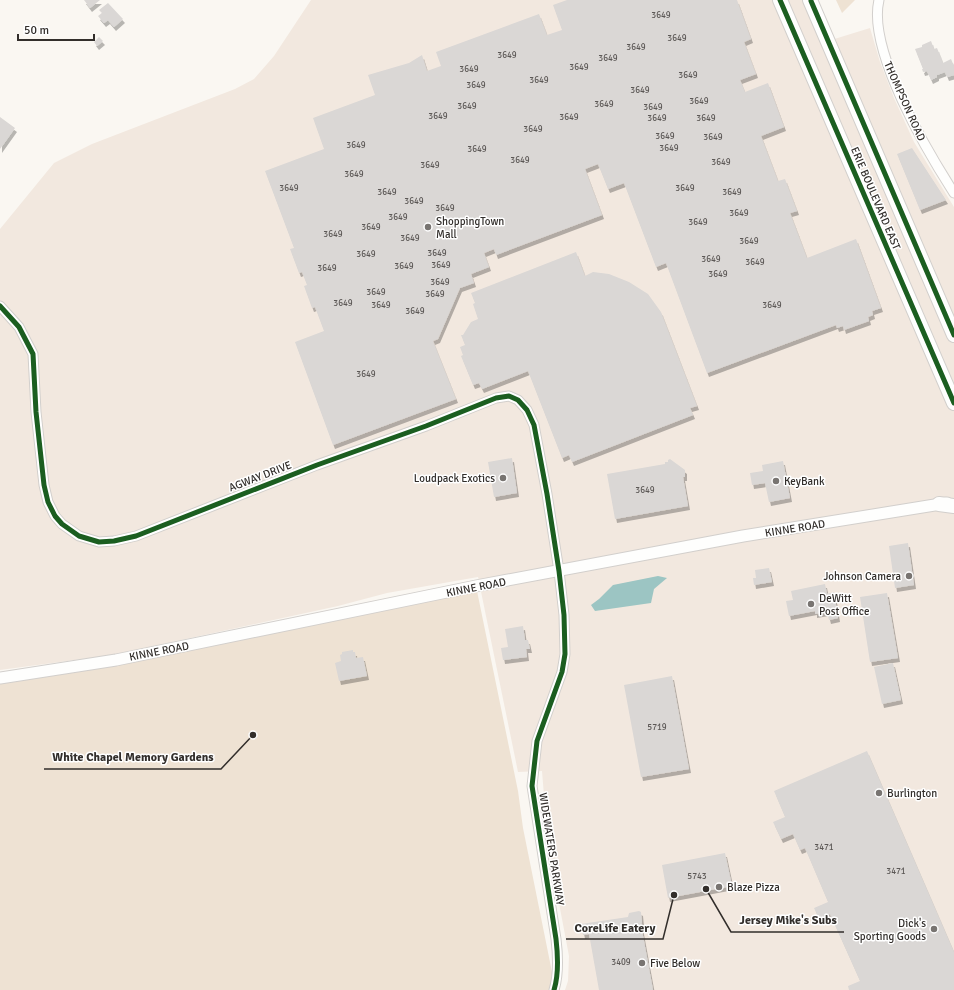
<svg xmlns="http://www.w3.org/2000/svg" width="954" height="990" viewBox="0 0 954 990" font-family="Signika,sans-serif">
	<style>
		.built { fill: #f2e8df }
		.green { fill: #eee2d3 }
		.water { fill: #9cc5c3 }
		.building { fill: #dad7d5; filter: url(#shadow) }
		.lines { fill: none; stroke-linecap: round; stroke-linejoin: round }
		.minor-casing { stroke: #d2cfcc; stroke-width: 11 }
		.tertiary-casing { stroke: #d2cfcc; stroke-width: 13 }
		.primary-casing { stroke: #d2cfcc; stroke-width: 16 }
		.minor { stroke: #fefefd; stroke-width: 9 }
		.tertiary { stroke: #fefefd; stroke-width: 11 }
		.primary { stroke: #fefefd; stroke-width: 14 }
		.cycleway-casing { stroke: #fff; stroke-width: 8 }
		.cycleway { stroke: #1b5e20; stroke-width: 5 }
		.poi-dot { fill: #787471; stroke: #fff; stroke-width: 1.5 }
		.labels { text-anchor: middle; stroke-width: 3; stroke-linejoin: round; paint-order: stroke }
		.number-label { font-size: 9px; fill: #5c5856 }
		.street-label { font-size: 11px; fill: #322e2b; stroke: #fff }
		.poi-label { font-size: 11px; fill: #322e2b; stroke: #fff; text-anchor: start }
		.leader { fill: none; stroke: #322e2b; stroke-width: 1.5 }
		.callout-dot { fill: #322e2b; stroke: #fff; stroke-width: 1.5 }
		.callout-label { font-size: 12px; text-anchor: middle; font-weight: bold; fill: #322e2b; stroke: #fff; stroke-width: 3; stroke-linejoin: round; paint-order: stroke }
	</style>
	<defs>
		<filter id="shadow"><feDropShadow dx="2" dy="4" stdDeviation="0" flood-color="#0004"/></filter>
	</defs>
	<rect width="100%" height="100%" fill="#faf7f2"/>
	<path class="built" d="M311 0H810L828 41 870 28 880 62 894 98 914 142 954 207V990H565L568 981 569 956 548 845 542 771 518 772 478 577 387 593 338 606 112 655 0 670V229L54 163 92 144 235 89 254 79 274 56Z"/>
	<path class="green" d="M836 0H855L842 13Z
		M476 586 518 791 523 828 555 987 554 990H0V678Z"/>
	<path class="water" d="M658 576 667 578 654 589 651 603 595 611 591 605 599 599 613 585Z"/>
	<path class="building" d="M84 0H100L90 8Z
		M567 0H737L751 39 744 42 756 74 740 80 745 92 768 83 784 127 761 136 778 181 785 179 797 211 790 213 807 258 856 239 881 308 872 311 873 315 868 317 869 321 844 330 843 326 837 328 836 325 707 373 666 263 656 267 624 183 608 189 598 164 585 169 602 215 496 255 494 249 484 253 489 267 471 274 474 283 460 288 438 339 433 341 456 399 333 445 295 342 324 331 315 307 312 308 304 286 307 285 302 272 299 273 290 249 294 248 265 171 324 149 313 118 375 95 368 75 409 63 422 55 427 71 441 66 436 52 539 14 547 35 562 30 553 5Z
		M108 3 123 19 114 27 108 20 104 23 98 16 102 13 99 10Z
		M99 37 103 41 97 46 94 42Z
		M931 41 934 49 937 48 943 63 951 59 954 66V75L947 77 945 72 937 75V77L931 80 927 71 923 72 922 69H923L915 49 922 47V45Z
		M0 117 15 128 0 149Z
		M912 148 946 200 920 210 897 154Z
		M576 252 585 276 593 272 609 274 629 282 648 294 661 312 697 406 690 408 693 415 572 462 569 455 562 458 528 371 482 389 479 383 473 385 461 356 463 355 460 347 465 345 461 335H463L471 322 478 319 473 304 475 303 471 293Z
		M512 458 517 493 494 497 488 462Z
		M670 459 685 470V477H683L688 506 615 519 607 474 665 464V462H668V460Z
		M783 461 790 498 769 502 765 483 752 485 750 473 763 471 762 465Z
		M908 543 914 585 895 588 889 546Z
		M769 568 772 582 754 585 753 578H756L755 570Z
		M825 584 827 594 834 592 838 618 829 620 827 612 815 614V611L789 616 786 601 793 600 791 591Z
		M887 593 898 658 870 662 860 597Z
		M523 626 525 640H528L530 649H526L527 657 503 660 501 648 508 647 505 629Z
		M353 650V652H355L356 658 363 657 367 676 339 681 335 663 341 661 340 655 342 654V652Z
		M893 663 901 700 882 704 874 667Z
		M672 676 689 769 641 777 624 685Z
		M867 751 954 952V990H849L848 986 860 981 830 914 819 919 814 908 828 902 805 848 800 850 793 834 781 839 773 822 785 817 774 791Z
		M725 853 732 886 668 898 662 865Z
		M639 911 641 912 642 922 641 925 653 990H599L589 934 583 935 581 924 628 917 629 913Z"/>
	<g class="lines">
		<g class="minor-casing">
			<path id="minor" d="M879 0C867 50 927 151 954 193
				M0 306 19 327 33 354 36 412 44 485 48 502 55 516 62 524 79 536 99 542 114 541 136 536 317 465 426 426 496 398 509 396 518 400 527 410 534 425 547 494 559 571 564 615 565 654 562 672 537 741 532 786 556 939C558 956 559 974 554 990"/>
		</g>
		<g class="tertiary-casing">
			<path id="tertiary" d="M0 678 116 660 476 586 743 536 947 503"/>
		</g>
		<g class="primary-casing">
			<path id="primary" d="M780 0 954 403
				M810 0 954 335
				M939 504 954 506"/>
		</g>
		<use href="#minor" class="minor"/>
		<use href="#tertiary" class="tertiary"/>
		<use href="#primary" class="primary"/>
		<g class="cycleway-casing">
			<path id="cycleway" d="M780 0 954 403
				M811 1 954 335
				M0 306 19 327 33 354 36 412 44 485 48 502 55 516 62 524 79 536 99 542 114 541 136 536 317 465 426 426 496 398 509 396 518 400 527 410 534 425 547 494 559 571 564 615 565 654 562 672 537 741 532 786 556 939C558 956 559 974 554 990"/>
		</g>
		<use href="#cycleway" class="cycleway"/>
	</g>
	<g class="poi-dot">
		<circle cx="428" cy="227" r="4"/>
		<circle cx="503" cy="478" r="4"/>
		<circle cx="776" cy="481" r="4"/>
		<circle cx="909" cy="576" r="4"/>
		<circle cx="811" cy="604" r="4"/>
		<circle cx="879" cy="793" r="4"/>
		<circle cx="719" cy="887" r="4"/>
		<circle cx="934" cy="929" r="4"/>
		<circle cx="642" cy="963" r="4"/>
	</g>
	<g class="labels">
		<g class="number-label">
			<text x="661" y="18">3649</text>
			<text x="677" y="41">3649</text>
			<text x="636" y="50">3649</text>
			<text x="507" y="58">3649</text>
			<text x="608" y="61">3649</text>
			<text x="579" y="70">3649</text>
			<text x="469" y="72">3649</text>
			<text x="688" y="78">3649</text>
			<text x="539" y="83">3649</text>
			<text x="476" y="88">3649</text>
			<text x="640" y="93">3649</text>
			<text x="699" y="104">3649</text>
			<text x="604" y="107">3649</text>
			<text x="467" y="109">3649</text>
			<text x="653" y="110">3649</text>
			<text x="438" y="119">3649</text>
			<text x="569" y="120">3649</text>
			<text x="657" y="121">3649</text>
			<text x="706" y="121">3649</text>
			<text x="533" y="132">3649</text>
			<text x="665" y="139">3649</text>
			<text x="713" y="140">3649</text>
			<text x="356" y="148">3649</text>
			<text x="669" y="151">3649</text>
			<text x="477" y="152">3649</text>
			<text x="520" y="163">3649</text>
			<text x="721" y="165">3649</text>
			<text x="430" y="168">3649</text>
			<text x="354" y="177">3649</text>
			<text x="289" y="191">3649</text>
			<text x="685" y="191">3649</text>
			<text x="387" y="195">3649</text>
			<text x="732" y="195">3649</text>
			<text x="414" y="204">3649</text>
			<text x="445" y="211">3649</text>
			<text x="739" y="216">3649</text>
			<text x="398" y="220">3649</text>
			<text x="698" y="225">3649</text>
			<text x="371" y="230">3649</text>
			<text x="333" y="237">3649</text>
			<text x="410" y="241">3649</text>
			<text x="749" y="244">3649</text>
			<text x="437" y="256">3649</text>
			<text x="366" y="257">3649</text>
			<text x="711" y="262">3649</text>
			<text x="755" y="265">3649</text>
			<text x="441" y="268">3649</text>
			<text x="404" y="269">3649</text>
			<text x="327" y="271">3649</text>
			<text x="718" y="277">3649</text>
			<text x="440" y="285">3649</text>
			<text x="376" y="295">3649</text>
			<text x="435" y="297">3649</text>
			<text x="343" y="306">3649</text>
			<text x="381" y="308">3649</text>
			<text x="772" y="308">3649</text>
			<text x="415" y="314">3649</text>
			<text x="366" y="377">3649</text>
			<text x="645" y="493">3649</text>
			<text x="657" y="730">5719</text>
			<text x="824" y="850">3471</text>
			<text x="896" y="874">3471</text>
			<text x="697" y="879">5743</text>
			<text x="621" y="965">3409</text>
		</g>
		<g class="street-label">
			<text transform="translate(905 101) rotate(66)" y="4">THOMPSON ROAD</text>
			<text transform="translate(876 198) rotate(67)" y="4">ERIE BOULEVARD EAST</text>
			<text transform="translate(260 476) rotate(-21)" y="4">AGWAY DRIVE</text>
			<text transform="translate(795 528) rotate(-9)" y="4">KINNE ROAD</text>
			<text transform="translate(476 587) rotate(-11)" y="4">KINNE ROAD</text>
			<text transform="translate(159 651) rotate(-11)" y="4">KINNE ROAD</text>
			<text transform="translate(552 849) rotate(81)" y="4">WIDEWATERS PARKWAY</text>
		</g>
		<g class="poi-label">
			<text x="436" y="225">ShoppingTown<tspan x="436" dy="13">Mall</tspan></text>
			<text x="495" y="482" text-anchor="end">Loudpack Exotics</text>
			<text x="784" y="485">KeyBank</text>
			<text x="901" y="580" text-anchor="end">Johnson Camera</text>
			<text x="819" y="602">DeWitt<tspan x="819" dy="13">Post Office</tspan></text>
			<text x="887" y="797">Burlington</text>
			<text x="727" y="891">Blaze Pizza</text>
			<text x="926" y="927" text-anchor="end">Dick's<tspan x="926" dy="13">Sporting Goods</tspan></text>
			<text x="650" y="967">Five Below</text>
		</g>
	</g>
	<path class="leader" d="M253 735L221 769H44M706 889L731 932H844M674 895L663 939H566"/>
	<g class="callout-dot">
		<circle cx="253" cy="735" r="4"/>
		<circle cx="706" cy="889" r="4"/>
		<circle cx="674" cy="895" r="4"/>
	</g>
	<g class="callout-label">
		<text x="133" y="761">White Chapel Memory Gardens</text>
		<text x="788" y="924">Jersey Mike's Subs</text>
		<text x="615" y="932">CoreLife Eatery</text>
	</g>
	<path d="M18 34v6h76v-6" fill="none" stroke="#322e2b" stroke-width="2"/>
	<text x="24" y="34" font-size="12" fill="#322e2b" stroke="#ffffff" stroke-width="3" paint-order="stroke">50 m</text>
</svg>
